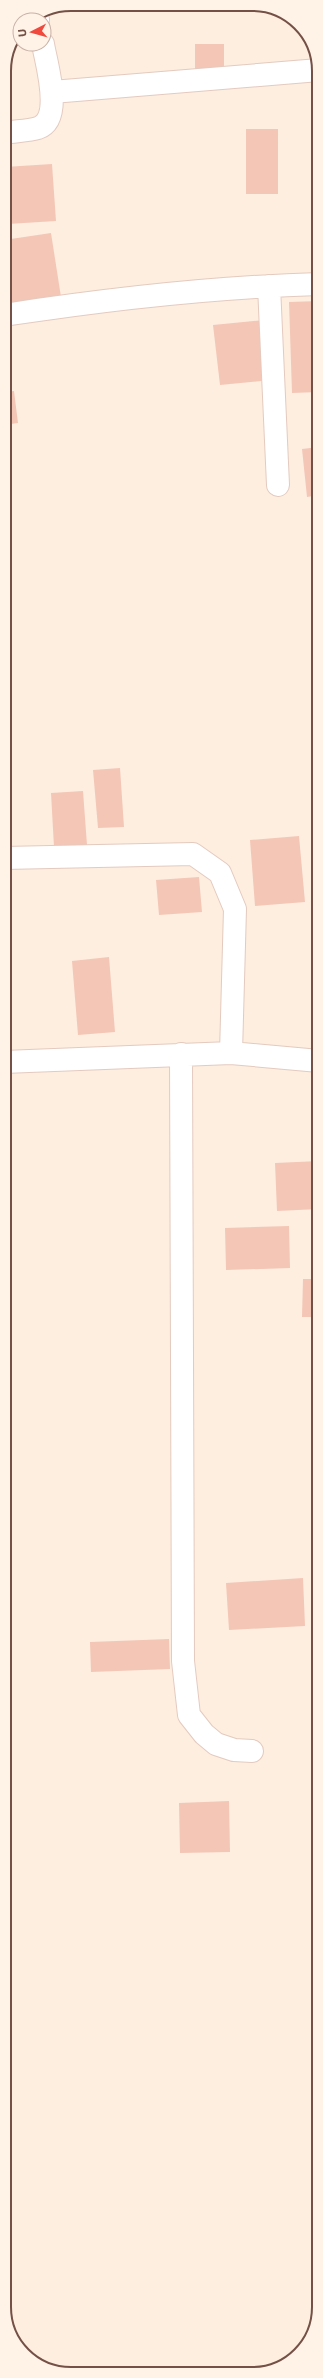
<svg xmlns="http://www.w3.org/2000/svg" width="323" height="2378" viewBox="0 0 323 2378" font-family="Commissioner,sans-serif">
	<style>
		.building { fill: #f4c6b6 }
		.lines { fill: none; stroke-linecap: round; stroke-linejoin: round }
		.minor-casing { stroke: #e4cabf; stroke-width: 24 }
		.minor { stroke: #fff; stroke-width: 22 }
		.rim { fill: none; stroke: #755046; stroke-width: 2 }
	</style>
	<rect width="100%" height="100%" fill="#fdeee0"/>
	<path class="building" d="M195 44H224V71H195Z
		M246 129H278V194H246Z
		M52 164 56 221 8 224 5 167Z
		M51 233 61 297 4 306V240Z
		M319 301V392L292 393 289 302Z
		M265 320 271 380 220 385 213 325Z
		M14 391 18 423 4 425V392Z
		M319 447V495L307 497 302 449Z
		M120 768 124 827 98 828 93 770Z
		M83 791 87 845 54 847 51 793Z
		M299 836 305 902 255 906 250 840Z
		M199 877 202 912 159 915 156 880Z
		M109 957 115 1032 78 1035 72 961Z
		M319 1161V1209L277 1211 275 1163Z
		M289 1226 290 1268 226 1270 225 1228Z
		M303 1279H319V1317H302Z
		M303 1578 305 1626 229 1630 226 1583Z
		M169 1639 170 1669 91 1672 90 1642Z
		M229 1801 230 1852 180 1853 179 1803Z"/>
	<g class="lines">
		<g class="minor-casing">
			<path id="minor" d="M37 15 38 20
				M52 92 319 70
				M4 133C15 131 28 131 38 128 64 119 46 63 43 44
				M269 286 278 485
				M4 315C108 299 214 287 319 284
				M4 858 193 854 220 873 235 909 231 1053
				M181 1054 183 1661 189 1715 204 1734 216 1744 234 1750 252 1751
				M4 1062 231 1053 319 1061"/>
		</g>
		<use href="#minor" class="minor"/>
	</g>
	<path d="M0 0H323V2378H0ZM71 11H252A60 60 0 0 1 312 71V2307A60 60 0 0 1 252 2367H71A60 60 0 0 1 11 2307V71A60 60 0 0 1 71 11Z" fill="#fff2e7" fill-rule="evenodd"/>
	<path class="rim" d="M71 11H252A60 60 0 0 1 312 71V2307A60 60 0 0 1 252 2367H71A60 60 0 0 1 11 2307V71A60 60 0 0 1 71 11Z"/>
	<g transform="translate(32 32) rotate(264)"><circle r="19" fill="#fff2e7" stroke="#c8b1a7"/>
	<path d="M0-3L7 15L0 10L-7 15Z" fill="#ef4a3d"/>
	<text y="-6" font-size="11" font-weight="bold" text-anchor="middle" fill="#755046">U</text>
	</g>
</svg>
